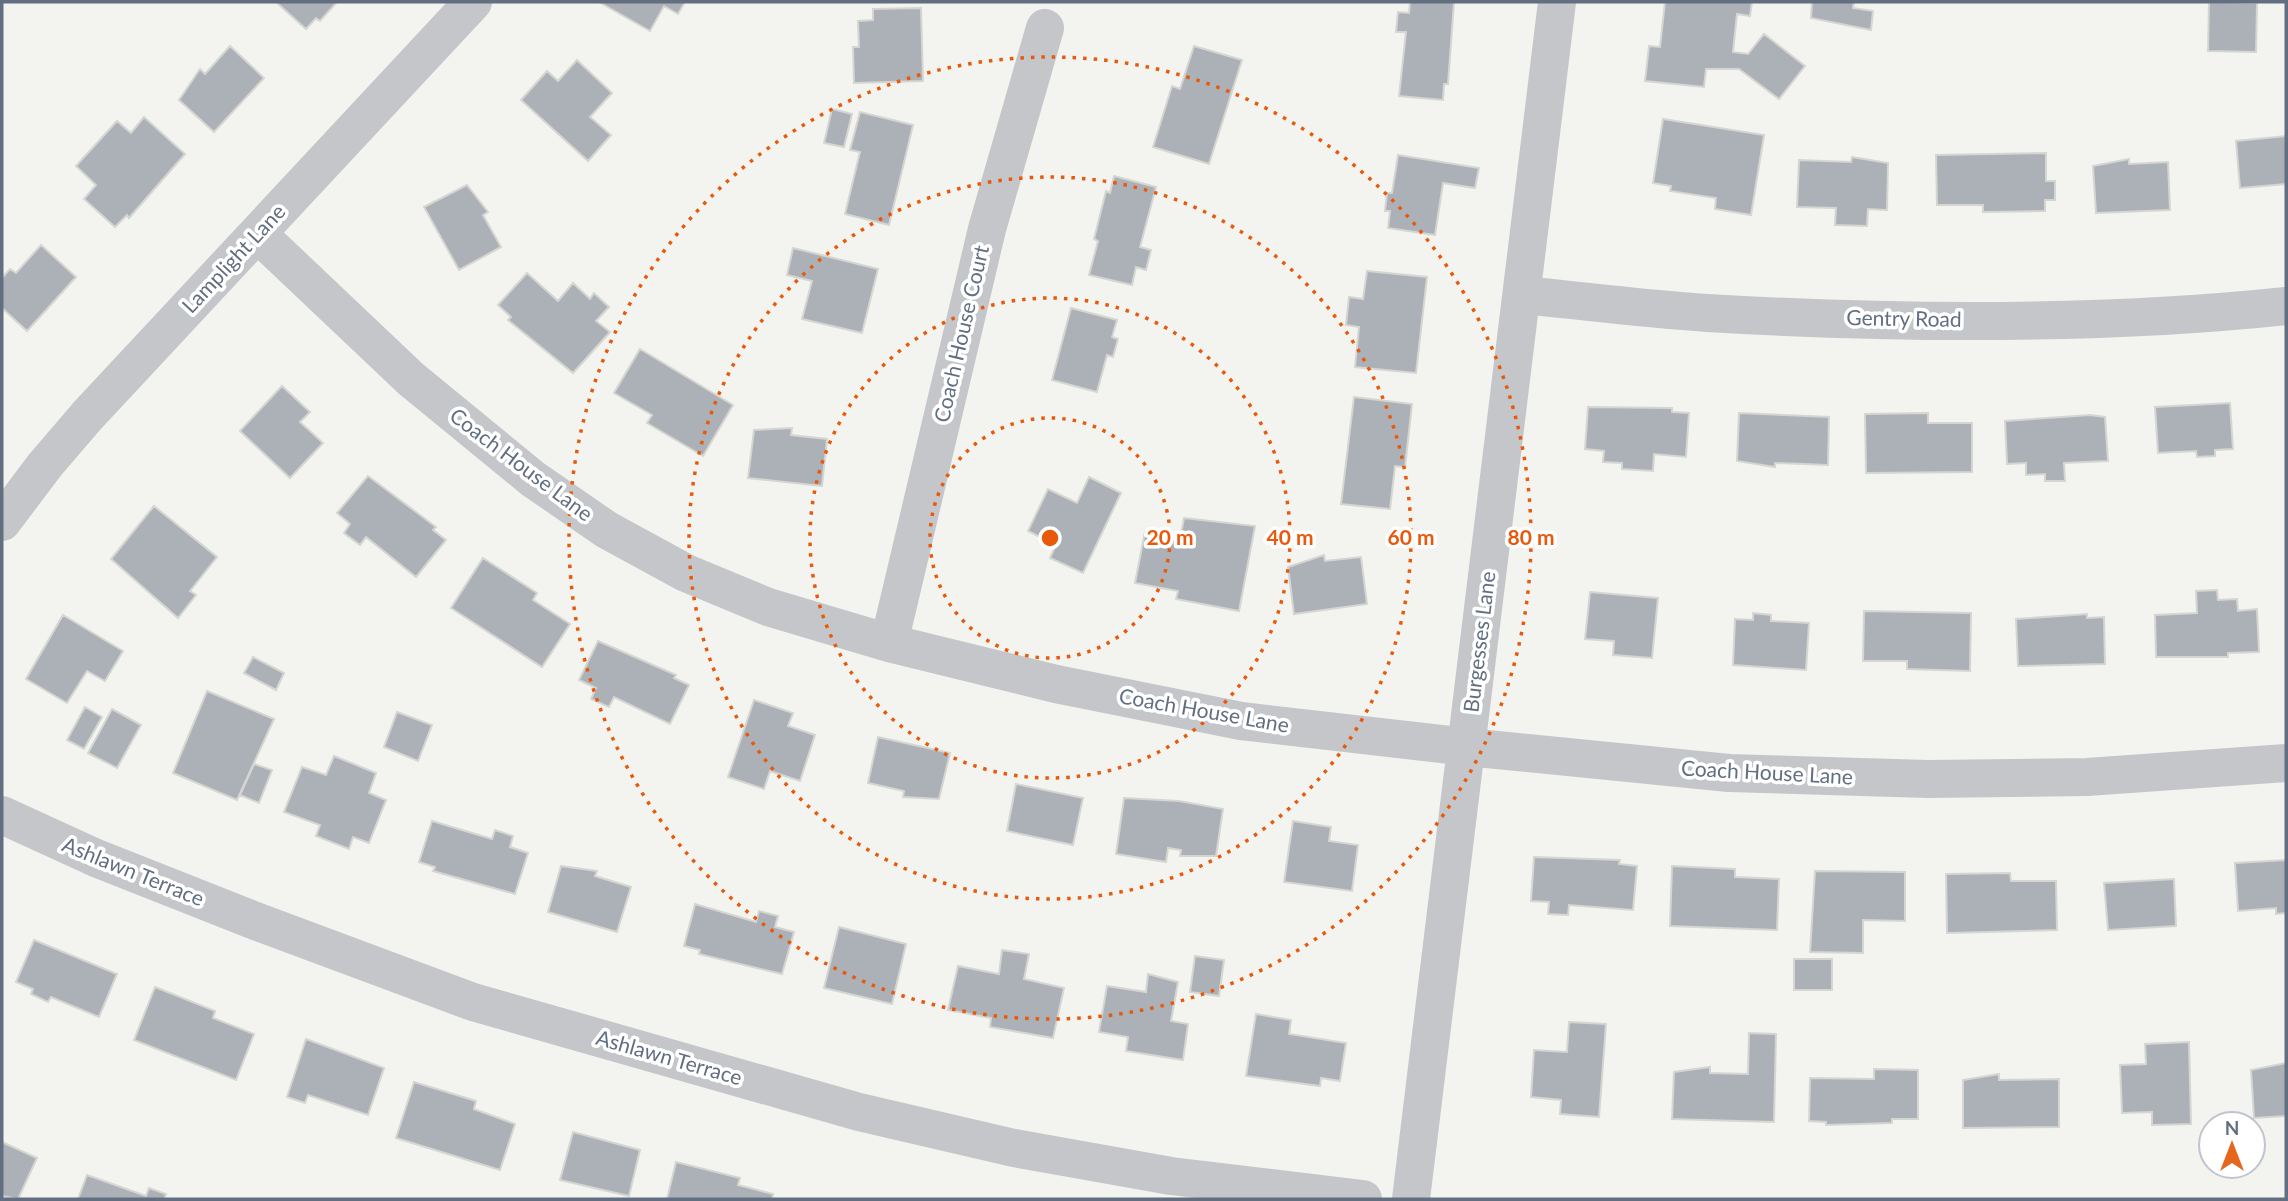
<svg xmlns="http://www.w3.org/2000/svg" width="2288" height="1201" viewBox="0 0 2288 1201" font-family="Lato,sans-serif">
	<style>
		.building { fill: #acb1b8; stroke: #d5d5d2; stroke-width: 2 }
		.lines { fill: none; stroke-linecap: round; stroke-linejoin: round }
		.minor { stroke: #c4c6ca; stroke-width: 38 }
		.ring { fill: none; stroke: #e8590c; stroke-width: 3.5; stroke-dasharray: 3.5 7 }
		.labels { text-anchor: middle; stroke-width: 7; stroke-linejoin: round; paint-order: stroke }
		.street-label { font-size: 21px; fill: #626f81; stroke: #fff }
		.centre { fill: #e8590c; stroke: #fff; stroke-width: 3.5 }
		.ring-label { font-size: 21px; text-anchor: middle; font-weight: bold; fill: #e8590c; stroke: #fff; stroke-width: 7; stroke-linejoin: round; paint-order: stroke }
	</style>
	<rect width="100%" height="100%" fill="#f3f4ef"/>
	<path class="building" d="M276 2H337L320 21 316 18 306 29Z
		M599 2H685L678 14 664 6 650 31Z
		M1410 2H1454L1448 84H1444L1443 100 1399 96 1406 32H1396L1398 12 1409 13Z
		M1665 2H1752L1750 16 1737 14 1733 52 1748 54 1764 34 1805 66 1779 99 1739 69H1706L1704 87 1645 81 1649 46 1660 47Z
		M1812 2H1854L1853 8 1873 11 1871 30 1811 18Z
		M2209 2 2257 3 2256 52 2208 51Z
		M921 8 923 81 854 83 853 47H859L858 21 873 20V9Z
		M230 46 264 78 214 132 179 100 200 69 205 74Z
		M1194 46 1242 60 1209 164 1153 147 1172 86 1180 89Z
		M577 60 612 93 590 117 611 135 588 161 521 100 547 71 558 81Z
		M832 109 852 114 844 147 824 143Z
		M860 112 913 125 889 225 845 214 860 152 850 150Z
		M144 117 185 154 129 218 127 215 115 227 84 199 96 185 76 166 117 121 131 133Z
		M1663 119 1764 135 1751 215 1715 209 1716 198 1670 191 1671 186 1653 183Z
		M2286 136V184L2240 188 2236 141Z
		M2046 153V181H2055V200H2045V211L1983 212V205H1937L1936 155Z
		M1398 155 1479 168 1475 188 1443 183 1435 235 1388 228 1390 211H1385L1387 193H1392Z
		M1852 157 1888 163 1887 210 1868 209 1867 226 1835 225 1836 208 1797 207 1799 160 1851 162Z
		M2129 159V164L2168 162 2170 210 2096 213 2093 166Z
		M1114 176 1156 187 1140 247 1151 250 1146 270 1136 267 1132 285 1089 275 1098 241 1094 239 1106 191 1110 193Z
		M467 185 488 212 483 215 501 247 459 270 424 207Z
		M41 245 76 277 27 331 2 308V278L10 269 16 273Z
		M793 248 878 269 862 333 802 319 812 281 787 275Z
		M1367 271 1427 277 1416 373 1355 367 1359 327 1346 325 1349 297 1363 299Z
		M527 273 558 301 573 283 590 299 594 293 609 307 596 321 610 332 573 373 508 320 511 317 498 305Z
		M1071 308 1117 320 1112 337 1118 339 1113 357 1107 355 1097 392 1052 380Z
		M640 349 733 405 703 456 647 423 652 415 614 393Z
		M282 386 310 412 300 422 323 443 290 478 240 431Z
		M1354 397 1412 404 1405 467 1395 466 1390 509 1341 504Z
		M2230 403 2233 449 2215 450V456L2197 457 2196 451 2158 453 2155 407Z
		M1588 407 1672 408V412L1689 413 1686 457 1654 454 1653 471 1622 469V463L1603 462 1604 451 1585 449Z
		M1739 413 1829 417 1828 465 1775 463V467L1737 461Z
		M1928 413V423H1972V472L1866 473 1865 414Z
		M2090 415 2105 417 2108 461 2064 463 2065 481H2045V474L2026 475V463L2007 464 2005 421Z
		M792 428 791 435 827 439 822 486 748 478 754 430Z
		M368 476 436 527 433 530 446 540 416 577 366 537 360 545 344 533 350 524 337 513Z
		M1089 477 1121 493 1083 573 1050 558 1056 545 1028 531 1048 489 1077 503Z
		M154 506 217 557 190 591 196 595 178 618 111 559Z
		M1184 518 1255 526 1239 611 1176 599 1178 591 1135 583 1145 532 1180 539Z
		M1324 555 1325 561 1361 557 1367 604 1294 614 1288 567Z
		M483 558 537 593 533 600 570 624 542 667 451 608Z
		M2217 590 2218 600 2237 599 2238 611 2257 609 2259 652 2228 653V657H2156L2155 615 2197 613 2196 591Z
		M1590 592 1658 598 1652 658 1613 655 1614 641 1585 639Z
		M1864 611 1971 613 1970 671 1907 669V661H1863Z
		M1753 613 1771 615V621L1809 623 1806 670 1733 665 1735 619 1753 620Z
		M2087 614V618L2104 617 2105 664 2018 666 2016 619Z
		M63 615 123 651 105 681 87 671 67 703 26 679Z
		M598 641 676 675 674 678 689 685 670 724 614 697 609 707 591 699 596 688 579 680Z
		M253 657 284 673 276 690 244 673Z
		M207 691 274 719 237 800 173 773Z
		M754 700 793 713 788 726 815 735 800 781 770 771 764 789 728 777Z
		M85 707 102 717 84 749 67 740Z
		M112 709 141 725 117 768 88 753Z
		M397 712 432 725 418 761 384 747Z
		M878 737 950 753 939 799 903 797 904 791 868 783Z
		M334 756 376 773 369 793 386 800 369 843 353 837 349 849 316 836 320 825 284 812 302 767 326 775Z
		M254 764 272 770 259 803 240 795Z
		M1016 784 1083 798 1073 845 1007 831Z
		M1124 798 1179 801 1223 809 1216 856H1180L1181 850 1168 848 1166 862 1116 854Z
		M432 821 492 839 495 830 513 836 510 847 528 853 515 894 433 871 435 867 419 862Z
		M1293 821 1331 827 1329 841 1358 845 1352 891 1284 882Z
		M1534 857 1620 860 1619 864 1637 866 1633 910 1569 905 1568 915 1548 914 1549 902 1531 901Z
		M2286 860V913L2276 914V908L2238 911 2235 863Z
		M561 866 597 871 595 876 631 887 617 932 548 912Z
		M1672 866 1735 869V877L1779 879 1777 930 1670 926Z
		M1815 871 1905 872V921L1863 920V953L1810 952Z
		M2010 873 2011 881H2056L2057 930 1947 933 1946 874Z
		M2174 879 2176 926 2108 930 2104 883Z
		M695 904 756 922 759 911 778 916 775 927 794 932 782 974 699 954 700 950 684 946Z
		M839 927 906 944 892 1004 824 988Z
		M34 940 117 974 99 1017 51 997 48 1002 31 994 33 989 16 982Z
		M1002 950 1029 954 1024 979 1064 988 1053 1038 990 1027 991 1018 948 1010 958 966 999 974Z
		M1195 956 1224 960 1219 996 1190 992Z
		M1794 959H1832V990H1794Z
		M1148 974 1178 982 1171 1021 1188 1024 1183 1060 1126 1051 1128 1037 1099 1032 1107 986 1146 992Z
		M155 987 215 1011 213 1018 254 1034 236 1080 134 1040Z
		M1256 1014 1291 1020 1289 1034 1346 1043 1340 1081 1321 1078 1320 1086 1246 1076Z
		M1569 1022 1606 1024 1599 1117 1560 1114 1561 1100 1531 1097 1534 1050 1567 1052Z
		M1749 1033 1776 1034 1774 1122 1672 1119 1674 1072 1710 1067V1073L1748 1074Z
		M306 1039 384 1068 368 1115 308 1095 305 1103 287 1097Z
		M2189 1042 2191 1124 2152 1125V1112L2122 1113 2120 1065 2146 1064 2145 1044Z
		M2286 1063V1116L2254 1118 2251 1070Z
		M1874 1069 1918 1070V1119H1892V1123L1826 1125V1122L1809 1121 1810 1078 1874 1079Z
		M1999 1074V1080L2059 1079V1127L1963 1128V1080Z
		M414 1082 476 1101 474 1109 515 1124 500 1170 396 1138Z
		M573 1132 640 1150 629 1196 560 1180Z
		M2 1142 37 1158 18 1199 2 1196Z
		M676 1162 740 1178 738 1185 773 1194 772 1199H667Z
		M87 1175 146 1196 149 1188 166 1194 164 1199H78Z"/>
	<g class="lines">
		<path class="minor" d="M258 234 411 379 533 479 607 530 686 573 768 607 889 643 1056 684 1241 721 1467 747 1729 773 1928 779 2087 777 2286 763
			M1522 295C1583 301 1645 309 1707 313 1898 324 2096 326 2286 306
			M2 522 45 465 87 416 473 2
			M889 643 987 229 1045 28
			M2 815 96 858 258 922 473 1002 859 1112 1014 1148 1171 1176 1363 1199
			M1411 1199 1557 2"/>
	</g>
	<g class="ring">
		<circle cx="1050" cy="538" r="120"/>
		<circle cx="1050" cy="538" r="240"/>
		<circle cx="1050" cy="538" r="361"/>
		<circle cx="1050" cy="538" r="481"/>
	</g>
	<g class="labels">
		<g class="street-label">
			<text transform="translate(234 259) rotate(-47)" y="7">Lamplight Lane</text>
			<text transform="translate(1904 319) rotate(1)" y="7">Gentry Road</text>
			<text transform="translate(962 334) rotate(-77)" y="7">Coach House Court</text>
			<text transform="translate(521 465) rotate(37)" y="7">Coach House Lane</text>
			<text transform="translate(1480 642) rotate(-83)" y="7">Burgesses Lane</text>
			<text transform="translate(1204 711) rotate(10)" y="7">Coach House Lane</text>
			<text transform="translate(1767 773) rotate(3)" y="7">Coach House Lane</text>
			<text transform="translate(133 872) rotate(22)" y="7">Ashlawn Terrace</text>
			<text transform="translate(669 1058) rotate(16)" y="7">Ashlawn Terrace</text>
		</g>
	</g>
	<circle cx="1050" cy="538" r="10" class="centre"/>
	<g class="ring-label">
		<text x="1170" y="545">20 m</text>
		<text x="1290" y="545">40 m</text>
		<text x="1411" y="545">60 m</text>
		<text x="1531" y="545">80 m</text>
	</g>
	<rect width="2288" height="1201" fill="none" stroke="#626f81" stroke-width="7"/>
	<g transform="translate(2232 1145)"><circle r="33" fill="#ffffff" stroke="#c0c5cd" stroke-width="2"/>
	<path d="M0-5L12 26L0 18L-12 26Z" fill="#e6661e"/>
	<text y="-10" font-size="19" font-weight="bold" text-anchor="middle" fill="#626f81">N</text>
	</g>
</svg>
